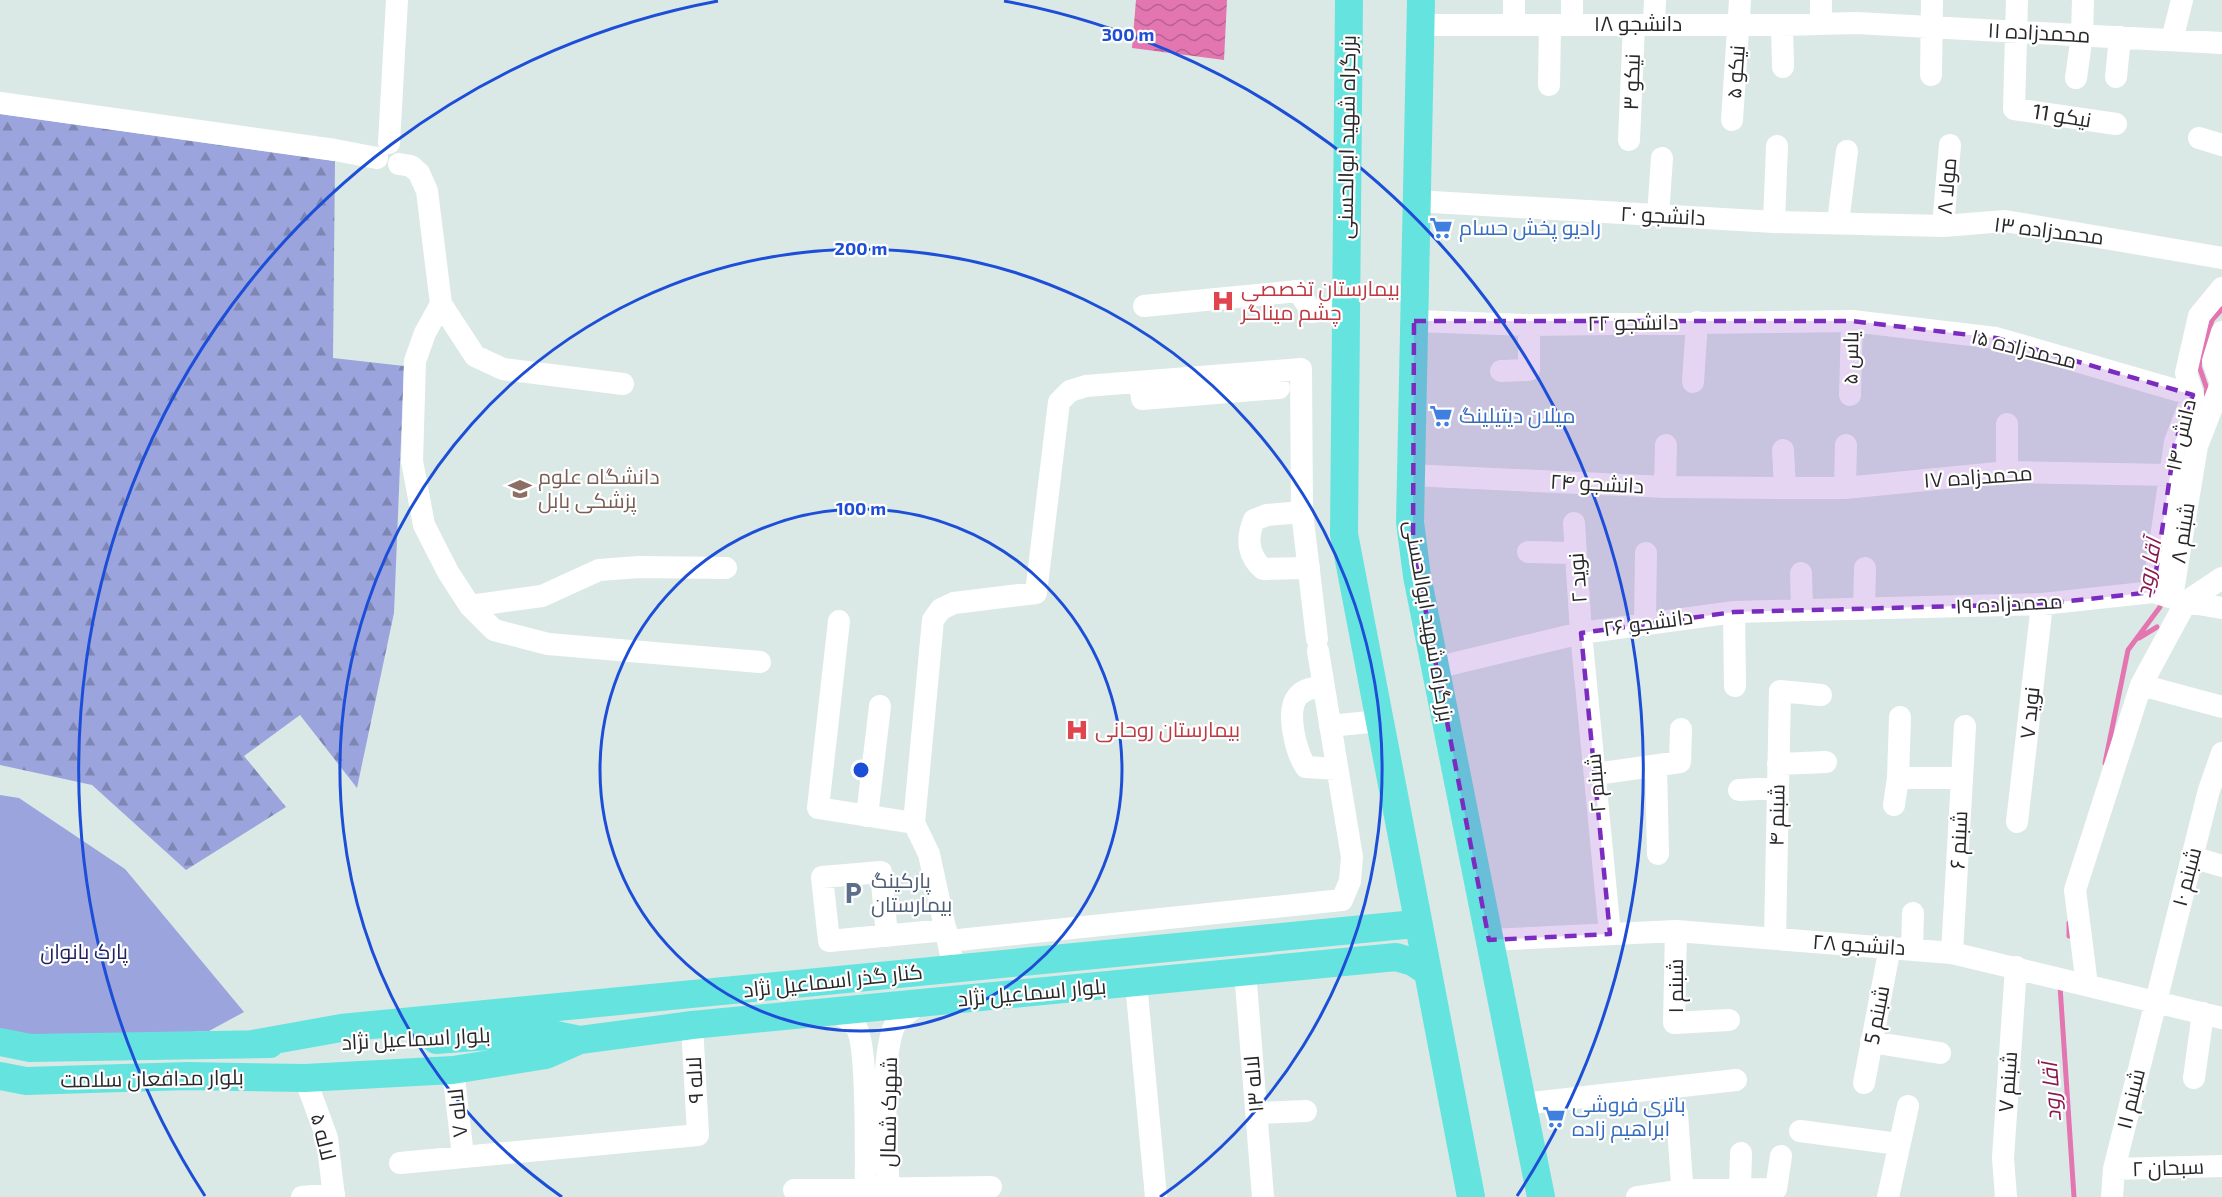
<svg xmlns="http://www.w3.org/2000/svg" width="2222" height="1197" viewBox="0 0 2222 1197" font-family="'Exo 2',Cairo,sans-serif">
	<style>
		.forest { fill: url(#forest-firs) }
		.park { fill: #9ba4dc }
		.water { fill: url(#water-waves) }
		.lines { fill: none; stroke-linecap: round; stroke-linejoin: round }
		.stream { stroke: #e376b1; stroke-width: 5 }
		.minor { stroke: #fff; stroke-width: 22 }
		.major { stroke: #65e4df; stroke-width: 28 }
		.marked { fill: #7b2cbf; fill-opacity: 0.2; stroke: #7b2cbf; stroke-width: 4.5; stroke-dasharray: 12 8; stroke-linejoin: round }
		.ring { fill: none; stroke: #1d4ed8; stroke-width: 3 }
		.labels { text-anchor: middle; stroke-width: 4.5; stroke-linejoin: round; paint-order: stroke }
		.street-label { font-size: 21px; fill: #282828; stroke: #fff }
		.shop-label { font-size: 21px; fill: #366cbe; stroke: #fff; text-anchor: start }
		.health-label { font-size: 21px; fill: #be3a42; stroke: #fff; text-anchor: start }
		.education-label { font-size: 21px; fill: #785e54; stroke: #fff; text-anchor: start }
		.service-label { font-size: 21px; fill: #4e5e75; stroke: #fff; text-anchor: start }
		.park-label { font-size: 21px; fill: #1f205d; stroke: #fff }
		.water-label { font-size: 22px; font-style: italic; fill: #8b184d; stroke: #fff }
		.centre { fill: #1d4ed8; stroke: #fff; stroke-width: 3 }
		.ring-label { font-size: 18px; text-anchor: middle; font-weight: bold; fill: #1d4ed8; stroke: #fff; stroke-width: 4.5; stroke-linejoin: round; paint-order: stroke }
	</style>
	<defs>
		<pattern id="forest-firs" width="22" height="20" patternUnits="userSpaceOnUse" patternTransform="scale(1.5)"><rect width="22" height="20" fill="#9ba4dc"/><path d="M5 1l3.5 6h-7zM16 11l3.5 6h-7z" fill="#7e86b2"/></pattern>
		<pattern id="water-waves" width="16" height="10" patternUnits="userSpaceOnUse" patternTransform="scale(1.5)"><rect width="16" height="10" fill="#e376b1"/><path d="M0 5q4-4 8 0t8 0" fill="none" stroke="#b86190"/></pattern>
	</defs>
	<rect width="100%" height="100%" fill="#dbe9e6"/>
	<path class="forest" d="M0 114 335 161 333 358 404 366 394 613 357 788 300 715 244 756 286 807 186 870 92 785 0 765Z"/>
	<path class="park" d="M0 795 19 798 125 869 244 1012 209 1031 23 1041 0 1037Z"/>
	<path class="water" d="M1136 0H1227L1224 60 1132 48Z"/>
	<g class="lines">
		<path class="stream" d="M2206 394 2207 389 2199 366 2212 320 2222 309
			M2139 638 2157 627
			M2105 763 2128 650 2160 607 2161 599
			M2069 923V936
			M2060 986 2074 1197"/>
		<path class="minor" d="M1514 0V25
			M2017 0 2014 109 2116 124
			M1654 24 1655 0
			M1821 24V0
			M1420 25H1782L1856 23 2222 43
			M1572 25V0
			M1782 25 1783 67
			M2172 40 2182 0
			M1931 75 1932 0
			M2116 77 2120 37
			M2076 78 2082 35 2083 0
			M1549 85 1550 25
			M0 103 335 150 377 158
			M1732 120 1740 0
			M2199 138 2222 145
			M1629 140 1634 25
			M389 143 397 0
			M399 164 411 166 419 173 427 191 441 304 475 356 503 369 623 384
			M1416 201 1774 222 1943 226 2005 221 2222 258
			M1658 215 1662 158
			M1774 222 1777 146
			M1838 222 1847 151
			M1943 226 1950 145
			M441 304 425 333 415 361 412 461 424 525 448 572 470 606 494 630 548 644 760 662
			M1144 306 1298 291 1312 312 1345 306
			M1414 321 1529 325 1852 321 1996 338 2193 395
			M1501 371 1529 370V325
			M1140 382 1142 399 1279 388
			M1693 382 1697 322
			M1850 395 1852 321
			M2007 424V472
			M1783 450 1785 488
			M1410 475 1665 487 1785 488H1845L2007 472 2172 475
			M1665 487 1666 445
			M1845 488 1846 445
			M1302 512 1267 515 1254 520C1246 539 1248 556 1263 569L1309 568
			M1574 523 1581 633 1610 934
			M1528 552 1576 553
			M1801 573 1802 610
			M2153 592 2175 442 2193 395 2186 373 2199 316 2222 288
			M2172 597 2197 446 2221 384 2213 361 2222 332
			M470 606 542 596 599 570 639 567 726 568
			M1864 609 1865 568
			M1734 612 1735 686
			M839 621 818 808 914 823
			M1645 622 1646 553
			M1435 668 1581 633 1734 612 2042 604 2153 592 2186 602 2222 608
			M2141 685 2222 707
			M1324 687C1314 688 1305 688 1298 696 1285 710 1296 753 1306 767L1337 769
			M1330 726 1379 721
			M1778 764 1826 762
			M1656 766 1658 854
			M1596 774 1680 762 1681 729
			M1898 778H1962
			M1739 790 1778 788
			M1894 805 1898 778 1900 717
			M867 816 880 706
			M2017 822 2042 604
			M2192 857 2222 866
			M1676 931 1674 1023 1729 1020
			M887 936 881 872 822 877 829 941 946 930
			M1775 938 1780 691 1821 695
			M1489 940 1676 931 1952 953 2222 1018
			M949 941 1342 900 1350 881 1352 857 1318 651
			M1912 949 1913 913
			M1952 953 1965 726
			M954 969 929 854 914 823 933 620 941 609 954 603 1036 593 1059 402 1070 391 1086 386 1301 369 1302 512 1317 639
			M1245 971 1263 1197
			M1136 983 1156 1197
			M2087 985 2075 890 2141 685 2186 602 2222 578
			M834 1011C841 1016 851 1020 856 1027 869 1046 865 1168 866 1197
			M1871 1042 1940 1053
			M453 1070 463 1156
			M305 1078 327 1138 334 1197
			M2194 1078 2203 1013
			M1864 1083 1890 947
			M1522 1104 1736 1080
			M1257 1113 1306 1111
			M1677 1114 1683 1197
			M1800 1131 1898 1144
			M400 1163 698 1135 692 1025
			M2114 1169 2222 1166
			M1740 1189 1741 1153
			M794 1190 991 1187
			M302 1197 334 1194
			M889 1197C888 1153 879 1070 893 1029 897 1018 911 1011 919 1004
			M1637 1197 1683 1190 1776 1189 1781 1156
			M1888 1197 1908 1106
			M2006 1197 2003 1158 2016 967
			M2112 1197 2114 1169 2209 790 2222 753"/>
		<path class="major" d="M1349 0 1344 534 1471 1197
			M1421 0 1410 522 1417 576 1541 1197
			M436 1040 542 1032 580 1040
			M0 1042 30 1048 270 1044
			M252 1044 341 1028 1415 924
			M0 1076 26 1081 188 1076 305 1078 453 1070 546 1055 580 1040 692 1025 1396 957 1413 962 1428 972"/>
	</g>
	<path class="marked" d="M1414 321H1852L1996 338 2193 395 2175 442 2153 592 2042 604 1734 612 1581 633 1610 934 1489 940 1413 545Z"/>
	<g class="ring">
		<circle cx="861" cy="770" r="261"/>
		<path d="M562 1197A521 521 0 1 1 1160 1197"/>
		<path d="M205 1196A782 782 0 0 1 718 1M1004 1A782 782 0 0 1 1517 1196"/>
	</g>
	<defs>
		<g id="supermarket-bare" transform="scale(1.8)"><path d="M-6-5.5h2.5l.6 2H6L4.5 2H-2.5L-4.4-4H-6ZM-1.5 3.2a1.3 1.3 0 1 0 .1 0ZM3 3.2a1.3 1.3 0 1 0 .1 0Z" fill="#3f7fe0" stroke="#fff" stroke-width="2.5" paint-order="stroke"/></g>
		<g id="hospital-bare" transform="scale(1.8)"><path d="M-5-5h3v3.5h4V-5h3V5h-3V1.5h-4V5h-3Z" fill="#e0444e" stroke="#fff" stroke-width="2.5" paint-order="stroke"/></g>
		<g id="university-bare" transform="scale(1.8)"><path d="M0-5L7-2L0 1L-7-2ZM-4 1L0 2.5L4 1V4Q0 6-4 4Z" fill="#8d6e63" stroke="#fff" stroke-width="2.5" paint-order="stroke"/></g>
		<g id="parking-bare" transform="scale(1.8)"><path d="M-3.5-5.5H1a3.5 3.5 0 0 1 0 7H-1V5.5H-3.5ZM-1-3.4V-.6H.8a1.4 1.4 0 0 0 0-2.8Z" fill="#5c6f8a" stroke="#fff" stroke-width="2.5" paint-order="stroke"/></g>
	</defs>
	<g fill-rule="evenodd">
		<use href="#supermarket-bare" x="1441" y="228"/>
		<use href="#hospital-bare" x="1223" y="301"/>
		<use href="#supermarket-bare" x="1441" y="416"/>
		<use href="#university-bare" x="520" y="489"/>
		<use href="#hospital-bare" x="1077" y="730"/>
		<use href="#parking-bare" x="853" y="893"/>
		<use href="#supermarket-bare" x="1554" y="1117"/>
	</g>
	<g class="labels">
		<g class="street-label">
			<text x="1638" y="31">دانشجو ۱۸</text>
			<text transform="translate(2039 33) rotate(3)" y="7">محمدزاده ۱۱</text>
			<text transform="translate(1736 72) rotate(-86)" y="7">نیکو ۵</text>
			<text transform="translate(1632 82) rotate(-88)" y="7">نیکو ۳</text>
			<text transform="translate(2062 116) rotate(9)" y="7">نیکو 11</text>
			<text transform="translate(1347 137) rotate(-89)" y="7">بزرگراه شهید ابوالحسنی</text>
			<text transform="translate(1947 186) rotate(-85)" y="7">مولا ۸</text>
			<text transform="translate(1663 216) rotate(3)" y="7">دانشجو ۲۰</text>
			<text transform="translate(2049 231) rotate(7)" y="7">محمدزاده ۱۳</text>
			<text transform="translate(1633 323) rotate(-1)" y="7">دانشجو ۲۲</text>
			<text transform="translate(2024 349) rotate(14)" y="7">محمدزاده ۱۵</text>
			<text transform="translate(1851 358) rotate(-89)" y="7">یاس ۵</text>
			<text transform="translate(2181 435) rotate(-77)" y="7">دانش ۱۴</text>
			<text transform="translate(1978 477) rotate(-4)" y="7">محمدزاده ۱۷</text>
			<text transform="translate(1597 484) rotate(3)" y="7">دانشجو ۲۴</text>
			<text transform="translate(2183 533) rotate(-81)" y="7">شبنم ۸</text>
			<text transform="translate(1578 578) rotate(-94)" y="7">نوید ۲</text>
			<text transform="translate(2009 604) rotate(-3)" y="7">محمدزاده ۱۹</text>
			<text transform="translate(1429 621) rotate(80)" y="7">بزرگراه شهید ابوالحسنی</text>
			<text transform="translate(1648 623) rotate(-8)" y="7">دانشجو ۲۶</text>
			<text transform="translate(2030 713) rotate(-84)" y="7">نوید ۷</text>
			<text transform="translate(1596 783) rotate(-95)" y="7">شبنم ۲</text>
			<text transform="translate(1777 815) rotate(-89)" y="7">شبنم ۴</text>
			<text transform="translate(1959 840) rotate(-87)" y="7">شبنم ۶</text>
			<text transform="translate(2187 877) rotate(-75)" y="7">شبنم ۱۰</text>
			<text transform="translate(1859 945) rotate(4)" y="7">دانشجو ۲۸</text>
			<text transform="translate(833 981) rotate(-6)" y="7">کنار گذر اسماعیل نژاد</text>
			<text transform="translate(1676 986) rotate(-90)" y="7">شبنم ۱</text>
			<text transform="translate(1032 993) rotate(-5)" y="7">بلوار اسماعیل نژاد</text>
			<text transform="translate(1877 1015) rotate(-79)" y="7">شبنم 5</text>
			<text transform="translate(416 1039) rotate(-3)" y="7">بلوار اسماعیل نژاد</text>
			<text transform="translate(152 1079) rotate(-1)" y="7">بلوار مدافعان سلامت</text>
			<text transform="translate(695 1080) rotate(-93)" y="7">لاله ۹</text>
			<text transform="translate(2008 1082) rotate(-86)" y="7">شبنم ۷</text>
			<text transform="translate(1254 1084) rotate(-95)" y="7">لاله ۱۳</text>
			<text transform="translate(2131 1099) rotate(-76)" y="7">شبنم ۱۱</text>
			<text transform="translate(889 1112) rotate(-89)" y="7">شهرک شمال</text>
			<text transform="translate(458 1113) rotate(-96)" y="7">لاله ۷</text>
			<text transform="translate(323 1137) rotate(76)" y="7">لاله ۵</text>
			<text transform="translate(2168 1168) rotate(-2)" y="7">سبحان ۲</text>
		</g>
		<g class="shop-label">
			<text x="1459" y="235">رادیو پخش حسام</text>
			<text x="1459" y="423">میلان دیتیلینگ</text>
			<text x="1572" y="1112">باتری فروشی<tspan x="1572" dy="24">ابراهیم زاده</tspan></text>
		</g>
		<g class="health-label">
			<text x="1241" y="296">بیمارستان تخصصی<tspan x="1241" dy="24">چشم میناگر</tspan></text>
			<text x="1095" y="737">بیمارستان روحانی</text>
		</g>
		<g class="education-label">
			<text x="538" y="484">دانشگاه علوم<tspan x="538" dy="24">پزشکی بابل</tspan></text>
		</g>
		<g class="service-label">
			<text x="871" y="888">پارکینگ<tspan x="871" dy="24">بیمارستان</tspan></text>
		</g>
		<g class="park-label">
			<text x="84" y="959">پارک بانوان</text>
		</g>
		<g class="water-label">
			<text transform="translate(2148 568) rotate(-79)" y="8">آقا رود</text>
			<text transform="translate(2051 1092) rotate(-94)" y="8">آقا رود</text>
		</g>
	</g>
	<circle cx="861" cy="770" r="9" class="centre"/>
	<g class="ring-label">
		<text x="1128" y="41">300 m</text>
		<text x="861" y="255">200 m</text>
		<text x="861" y="515">100 m</text>
	</g>
</svg>
